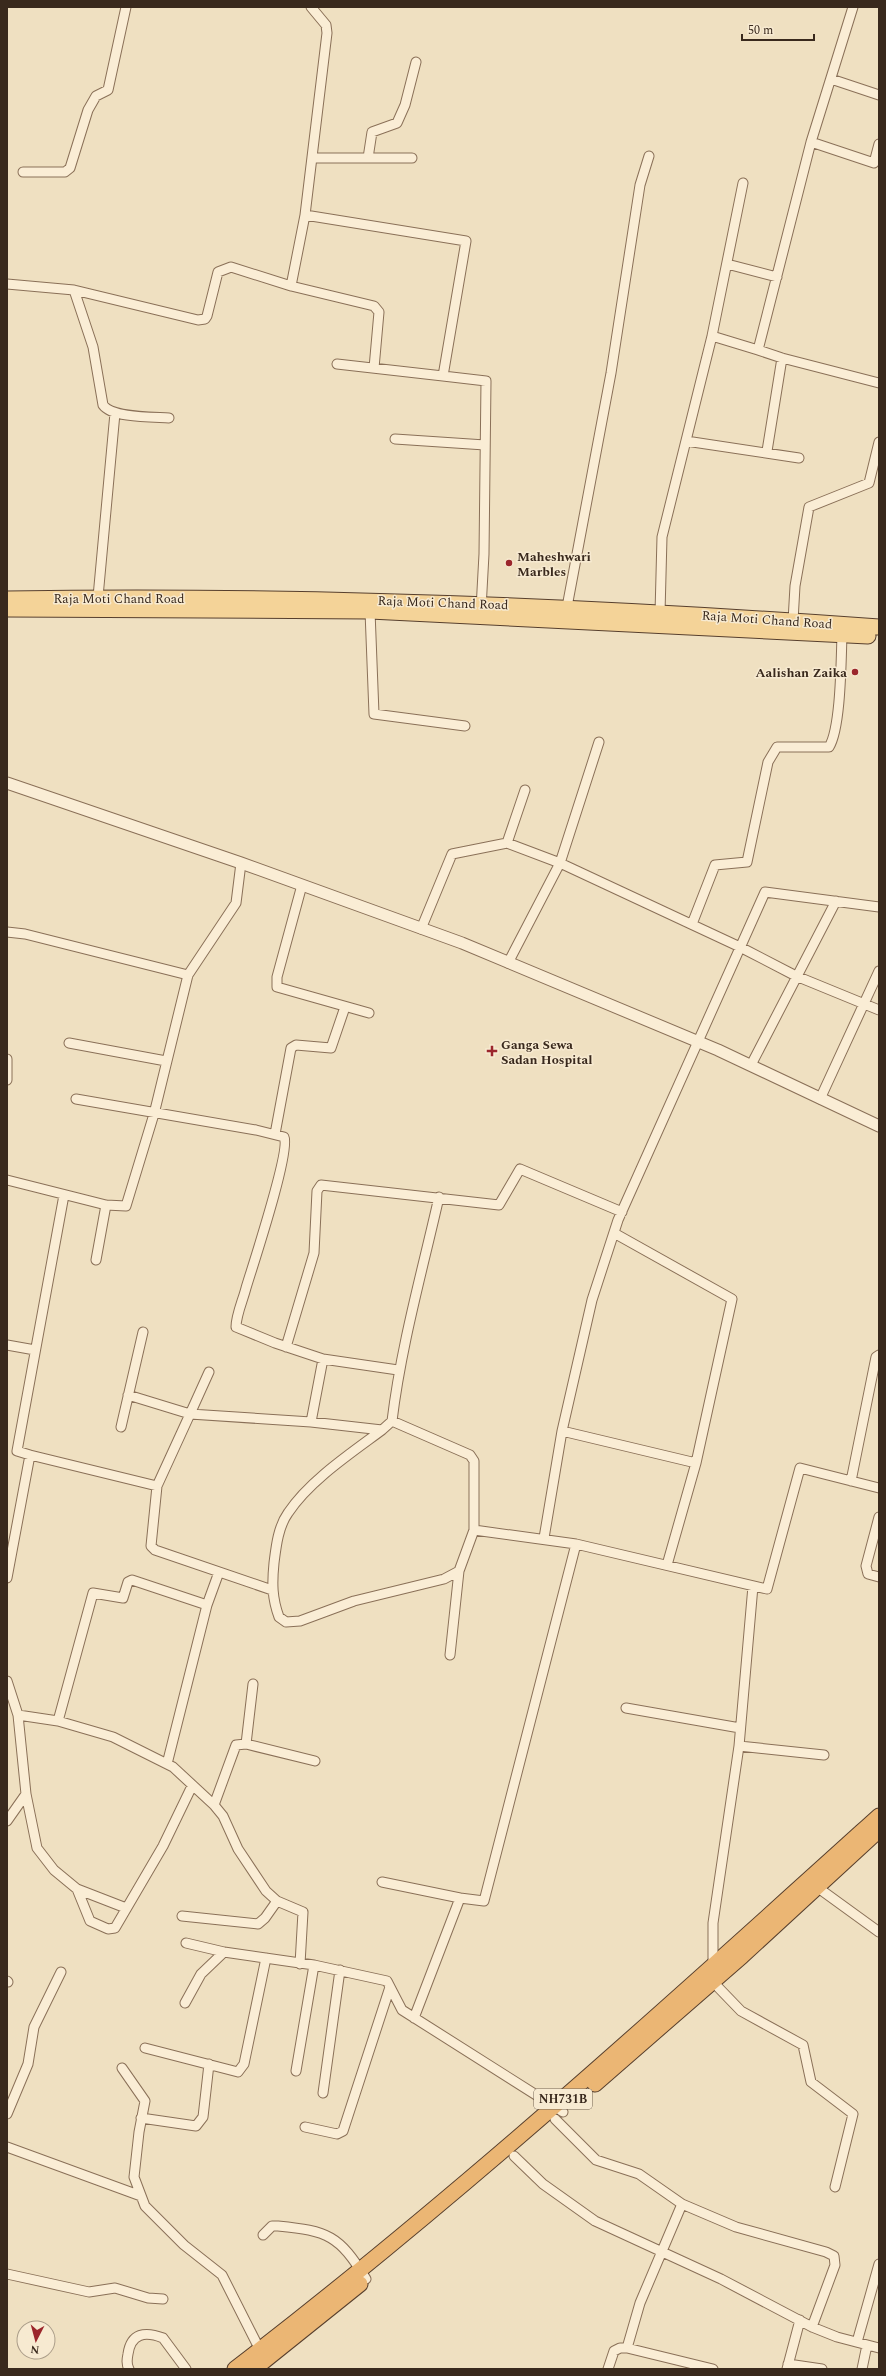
<svg xmlns="http://www.w3.org/2000/svg" width="886" height="2376" viewBox="0 0 886 2376" font-family="Spectral,serif">
	<style>
		.lines { fill: none; stroke-linecap: round; stroke-linejoin: round }
		.minor-casing { stroke: #8a7058; stroke-width: 11 }
		.tertiary-casing { stroke: #8a7058; stroke-width: 13 }
		.primary-casing { stroke: #573f2d; stroke-width: 17 }
		.trunk-casing { stroke: #573f2d; stroke-width: 17 }
		.minor { stroke: #faedd5; stroke-width: 9 }
		.tertiary { stroke: #faedd5; stroke-width: 11 }
		.primary { stroke: #f4d398; stroke-width: 15 }
		.trunk { stroke: #ebb674; stroke-width: 15 }
		.poi-dot { fill: #9b262c; stroke: #f7ead1; stroke-width: 1.5 }
		.labels { text-anchor: middle; stroke-width: 3; stroke-linejoin: round; paint-order: stroke }
		.shield { fill: #f7ead1; stroke: #726353; stroke-width: 1 }
		.shield-label { font-size: 12px; font-weight: bold; fill: #39291d }
		.poi-label { font-size: 13px; font-weight: bold; fill: #39291d; stroke: #f7ead1; text-anchor: start }
		.street-label { font-size: 13px; fill: #39291d; stroke: #f7ead1 }
	</style>
	<rect width="100%" height="100%" fill="#efe0c1"/>
	<g class="lines">
		<g class="minor-casing">
			<path id="minor" d="M831 79 879 95
				M811 142 874 163 879 144
				M313 158H412
				M368 158 372 132 397 123 405 105 416 62
				M23 172H65L70 168 88 110 96 96 108 90 126 7
				M305 215 327 33 326 25 311 7
				M727 264 777 277
				M7 284 74 290 198 320 205 319 207 316 218 272 231 267 291 286 305 215 466 241 443 376 486 381 484 554 481 609
				M291 286 374 306 379 312 374 368
				M74 290 93 347 103 405C112 418 153 417 169 418
				M712 336 743 183
				M758 350 782 358 879 383
				M337 364 443 376
				M395 439 485 445
				M686 441 799 458
				M767 451 782 358
				M98 597 115 413
				M567 607 611 373 640 185 649 156
				M370 611 374 714 465 726
				M660 613 662 537 712 336 758 350 811 142 853 7
				M793 621 795 586 809 507 869 483 879 442
				M507 843 525 790
				M302 885 277 977V987L369 1013
				M692 924 715 865 747 862 768 762 777 747H829C841 728 841 660 842 635
				M421 929 452 854 507 843 560 863 740 947 796 976 879 1010
				M7 932 25 934 188 975
				M508 963 560 863 599 742
				M69 1043 166 1061
				M7 1059V1080
				M751 1065 836 901
				M76 1099 256 1130 284 1137C291 1150 252 1268 246 1288 243 1300 236 1315 236 1327L275 1343 323 1359 398 1370
				M820 1099 879 971
				M275 1134 291 1048 296 1045 331 1048 345 1007
				M7 1180 106 1205 126 1206 154 1114 188 975 236 903 241 863
				M614 1233 732 1299 696 1463 667 1565
				M96 1260 106 1205
				M7 1345 35 1350
				M286 1347 314 1253 317 1191 321 1185 499 1205 520 1169 622 1212
				M128 1395 190 1414 209 1372
				M392 1421C401 1346 422 1272 439 1197
				M311 1422 323 1359
				M121 1427 143 1332
				M382 1430C351 1453 309 1481 288 1513 278 1527 276 1547 274 1563 272 1583 272 1598 279 1617L286 1622 300 1621 354 1601 444 1579 459 1571 474 1530
				M562 1431 696 1463
				M30 1455 17 1451 64 1195
				M851 1481 876 1357 879 1355
				M157 1486 151 1546 155 1550 272 1590
				M879 1517 866 1566 868 1574 879 1577
				M544 1538 562 1431 592 1300 618 1220 765 892 879 907
				M7 1578 30 1455 157 1486 190 1414 311 1422 382 1430 392 1421 470 1455 474 1461V1530L576 1544 767 1589 800 1468 879 1488
				M753 1586 739 1746 713 1923V1982L741 2011 803 2045 811 2082 853 2114 835 2187
				M450 1655 459 1571
				M7 1681 18 1715 26 1794 37 1848 54 1870 77 1889 90 1921 108 1929 115 1928 163 1846 192 1786
				M626 1708 740 1728
				M18 1715 58 1721 113 1737 173 1767 214 1805 223 1816 238 1849 266 1891 277 1901 303 1912 300 1964
				M58 1721 93 1593 123 1598 128 1582 132 1580 207 1605
				M246 1744 253 1684
				M739 1746 824 1755
				M167 1764 207 1605 219 1572
				M214 1805 236 1745 246 1744 315 1761
				M7 1821 26 1794
				M382 1882 460 1898
				M817 1887 879 1932
				M77 1889 126 1908
				M182 1916 258 1924 265 1918 277 1901
				M186 1943 224 1952 314 1965 387 1981 402 2010 563 2112
				M7 1981 8 1982
				M185 2003 201 1974 224 1952
				M414 2018 460 1898 484 1901 576 1544
				M145 2048 238 2072 244 2064 266 1958
				M122 2068 145 2101 139 2132 134 2177 145 2206 184 2245 222 2275 261 2352
				M296 2071 314 1965
				M323 2093 340 1970
				M7 2114 28 2064 34 2027 61 1972
				M141 2118 196 2126 203 2117 209 2064
				M555 2119 596 2160 639 2174 682 2204 736 2227 826 2252 834 2256 835 2265 812 2327
				M305 2127 337 2134 343 2131 390 1987
				M7 2147 141 2196
				M514 2156 543 2184 595 2221 721 2279 812 2327 837 2337 879 2348
				M682 2204 640 2303 627 2348 713 2369
				M263 2235 272 2226H278C328 2231 339 2235 366 2279
				M7 2274 89 2292 115 2288 148 2298 163 2299
				M857 2342 879 2264
				M788 2364 822 2369
				M129 2369C126 2364 127 2359 128 2354 131 2333 145 2331 163 2338L186 2369
				M608 2369 614 2351 620 2348H627
				M787 2369 800 2320
				M862 2369 867 2345"/>
		</g>
		<g class="tertiary-casing">
			<path id="tertiary" d="M7 783 241 863 462 943 718 1050 879 1126"/>
		</g>
		<g class="primary-casing">
			<path id="primary" d="M7 599C298 594 589 606 879 627
				M7 609 370 611 868 636"/>
		</g>
		<g class="trunk-casing">
			<path id="trunk" d="M595 2084 742 1956 879 1830
				M235 2369C460 2196 669 2006 879 1816
				M254 2369 360 2284"/>
		</g>
		<use href="#minor" class="minor"/>
		<use href="#tertiary" class="tertiary"/>
		<use href="#primary" class="primary"/>
		<use href="#trunk" class="trunk"/>
	</g>
	<g class="poi-dot">
		<circle cx="509" cy="563" r="4"/>
		<circle cx="855" cy="672" r="4"/>
		<path d="M490 1045h4v4h4v4h-4v4h-4v-4h-4v-4h4z"/>
	</g>
	<g class="labels">
		<rect class="shield" x="534" y="2089" width="58" height="20" rx="3"/>
		<g class="shield-label">
			<text x="563" y="2103">NH731B</text>
		</g>
		<g class="poi-label">
			<text x="517" y="561">Maheshwari<tspan x="517" dy="15">Marbles</tspan></text>
			<text x="847" y="677" text-anchor="end">Aalishan Zaika</text>
			<text x="501" y="1049">Ganga Sewa<tspan x="501" dy="15">Sadan Hospital</tspan></text>
		</g>
		<g class="street-label">
			<text x="119" y="603">Raja Moti Chand Road</text>
			<text transform="translate(443 602) rotate(2)" y="5">Raja Moti Chand Road</text>
			<text transform="translate(767 619) rotate(4)" y="5">Raja Moti Chand Road</text>
		</g>
	</g>
	<rect width="886" height="2376" fill="none" stroke="#39291d" stroke-width="16"/>
	<g transform="translate(36 2340) rotate(186)"><circle r="19" fill="#f7ead1" stroke="#ab9d89"/>
	<path d="M0-3L7 15L0 10L-7 15Z" fill="#9b262c"/>
	<text y="-6" font-size="11" font-weight="bold" text-anchor="middle" fill="#39291d">N</text>
	</g>
	<path d="M742 34v6h72v-6" fill="none" stroke="#39291d" stroke-width="2"/>
	<text x="748" y="34" font-size="12" fill="#39291d" stroke="#f7ead1" stroke-width="3" paint-order="stroke">50 m</text>
</svg>
